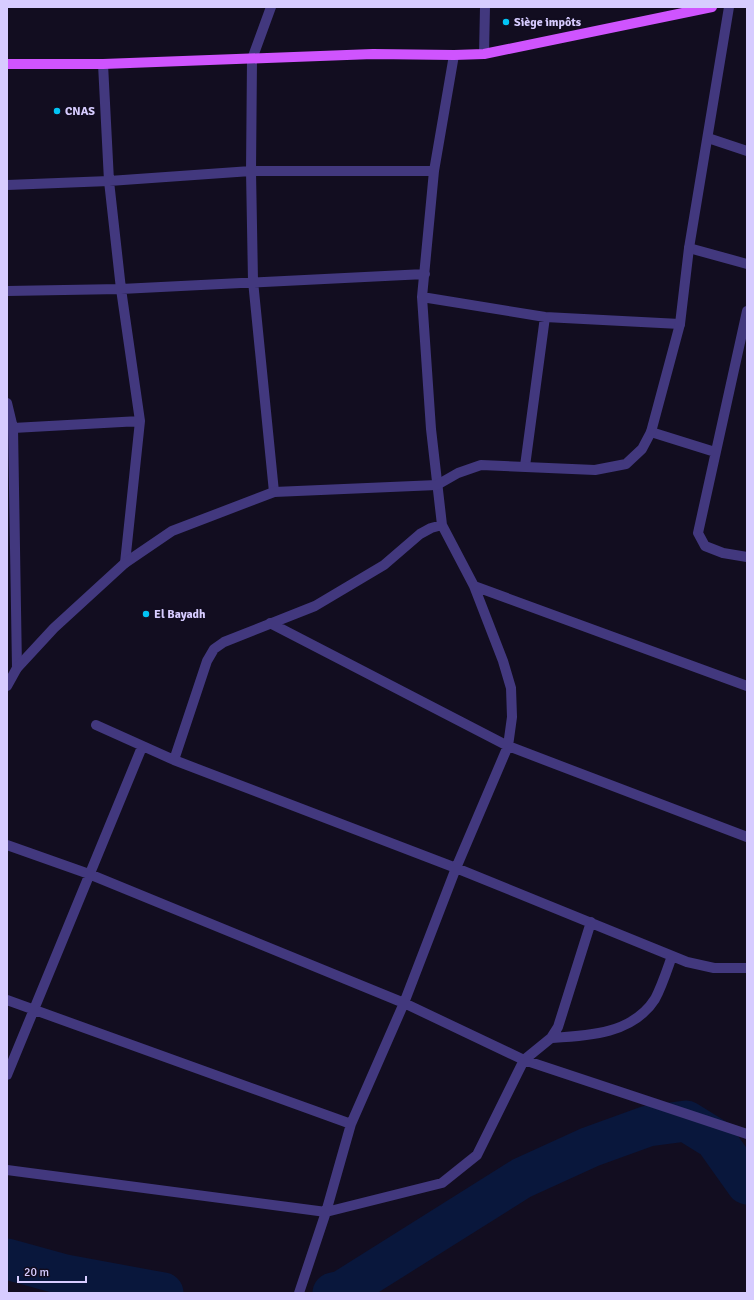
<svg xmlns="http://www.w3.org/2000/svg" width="754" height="1300" viewBox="0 0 754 1300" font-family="Signika,sans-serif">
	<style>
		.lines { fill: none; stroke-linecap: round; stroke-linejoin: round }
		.river { stroke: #09173c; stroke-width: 41 }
		.minor { stroke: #42387e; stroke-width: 10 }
		.tertiary { stroke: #42387e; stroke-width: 10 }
		.primary { stroke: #cf54fe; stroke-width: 10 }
		.poi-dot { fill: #02c4f5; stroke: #120d20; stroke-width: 1.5 }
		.labels { text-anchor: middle; stroke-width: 3.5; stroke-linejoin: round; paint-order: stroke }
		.poi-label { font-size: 12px; font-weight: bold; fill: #d7ccff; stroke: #120d20; text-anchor: start }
	</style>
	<rect width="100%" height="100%" fill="#120d20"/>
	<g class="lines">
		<path class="river" d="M7 1259 65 1275 163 1293
			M333 1293 342 1291 522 1178 590 1147 648 1126 686 1121 715 1139 747 1184"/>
		<path class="minor" d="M271 7 252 59 251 171 253 281 274 492
			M484 54 485 7
			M103 64 109 181 121 289 140 421 125 563
			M708 138 747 151
			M7 185 109 181 251 171H434
			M689 248 747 264
			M7 291 121 289 425 274
			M422 297 545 317 680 324
			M747 311 698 533 705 546 723 553 747 557
			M7 403 13 428 17 668
			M13 428 140 421
			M651 432 715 452
			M525 466 545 317
			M474 586 747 686
			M270 623 508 746 747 837
			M96 725 174 760 456 868 687 962 714 968H747
			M174 760 207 661 214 649 224 642 315 606 384 565 420 534 431 528 442 525
			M7 845 89 874 404 1003 524 1060 551 1038 558 1027 591 922
			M7 1000 351 1124
			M551 1038C588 1036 633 1034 655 999 662 986 667 970 672 956
			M7 1075 142 747
			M7 1170 326 1212 442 1183 477 1155 524 1060 747 1134
			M299 1293 326 1212 351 1124 404 1003 456 868 508 746 512 717 511 688 503 661 474 586 442 525 431 429 422 297 434 171 454 55"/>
		<path class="tertiary" d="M7 686 17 668 54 628 125 563 172 531 274 492 437 485 458 473 481 465 595 470 626 464 642 449 651 432 680 324 689 248 729 7"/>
		<path class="primary" d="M7 64H103L373 54 454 55 484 54 712 7"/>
	</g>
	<g class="poi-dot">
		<circle cx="506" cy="22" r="4"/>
		<circle cx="57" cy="111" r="4"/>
		<circle cx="146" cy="614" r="4"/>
	</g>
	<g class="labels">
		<g class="poi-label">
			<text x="514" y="26">Siège impôts</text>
			<text x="65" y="115">CNAS</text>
			<text x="154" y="618">El Bayadh</text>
		</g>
	</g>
	<rect width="754" height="1300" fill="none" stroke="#d7ccff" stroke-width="16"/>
	<path d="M18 1276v6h68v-6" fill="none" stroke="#d7ccff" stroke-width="2"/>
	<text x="24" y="1276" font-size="12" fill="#d7ccff" stroke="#120d20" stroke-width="3" paint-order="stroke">20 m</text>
</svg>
